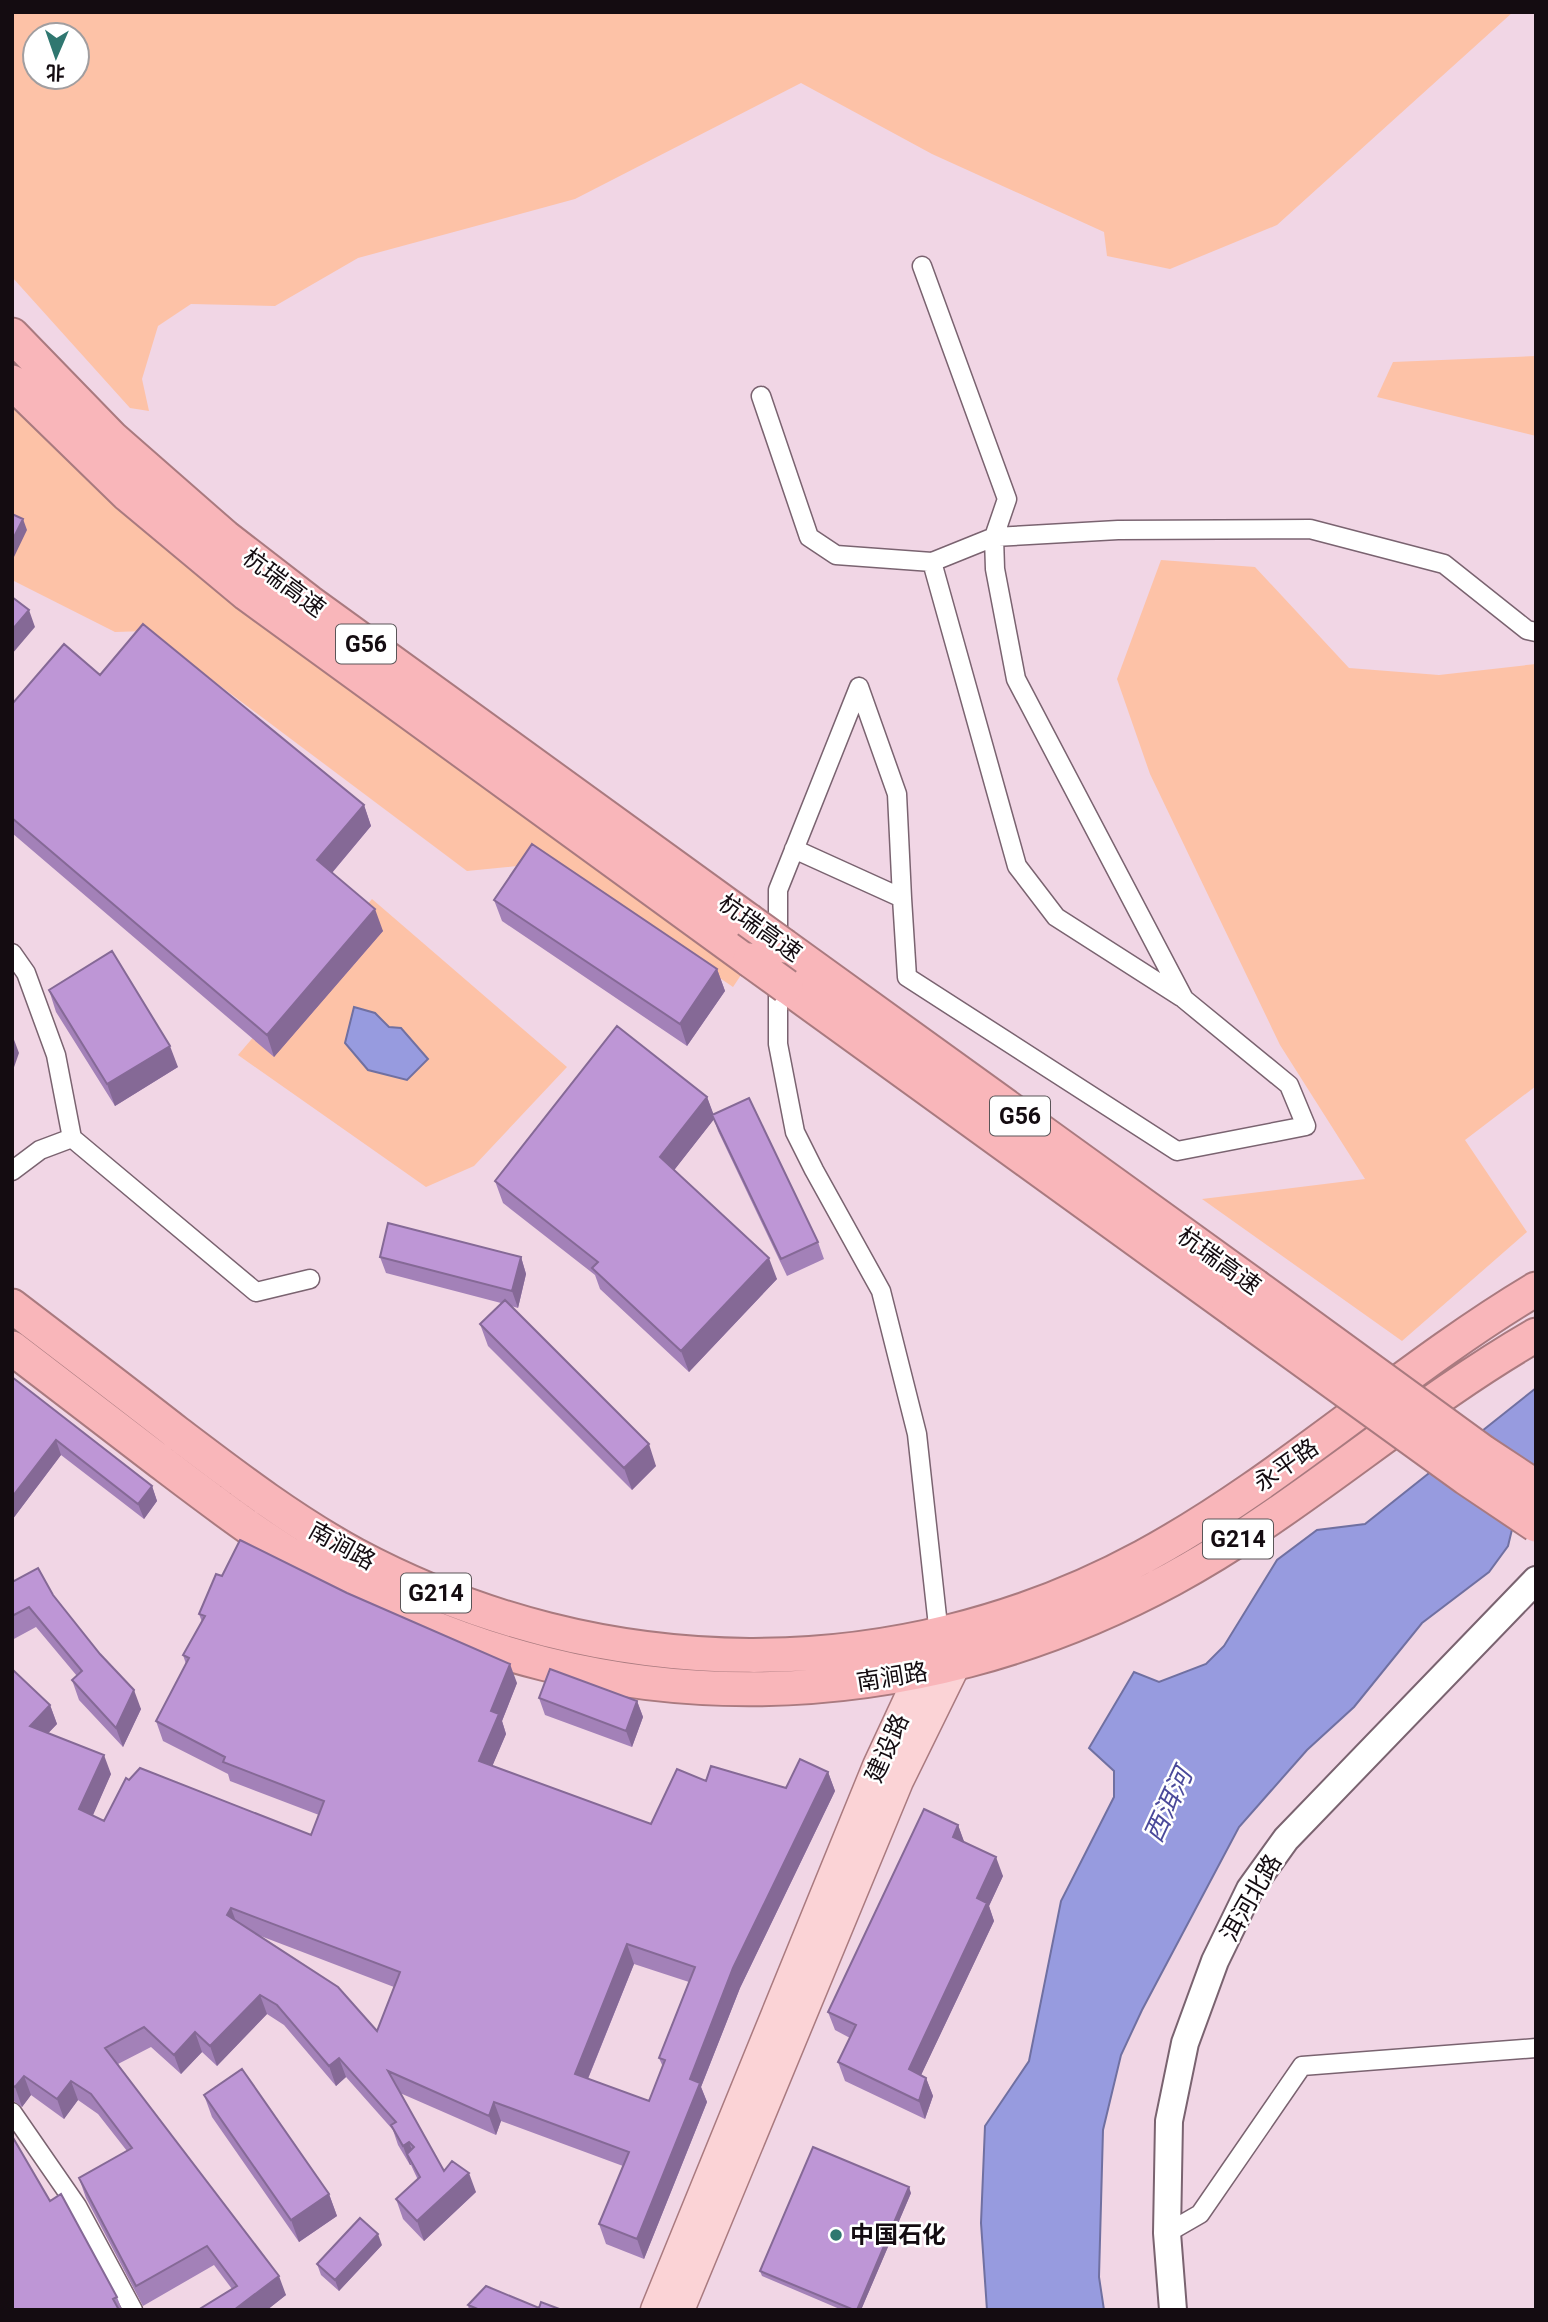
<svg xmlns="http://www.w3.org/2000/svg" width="1548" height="2322" viewBox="0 0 1548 2322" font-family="Roboto,'Noto Sans SC',sans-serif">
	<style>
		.green { fill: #fdc2a7; fill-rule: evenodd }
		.water { fill: #979bdf; stroke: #7070a1; stroke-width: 2 }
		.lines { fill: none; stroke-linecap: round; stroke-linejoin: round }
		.street-casing { stroke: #7a6370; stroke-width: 21 }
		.secondary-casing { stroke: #7a6370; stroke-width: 30 }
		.primary-casing { stroke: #a97a7f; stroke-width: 33 }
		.highway-casing { stroke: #a97a7f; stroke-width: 37 }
		.street { stroke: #fff; stroke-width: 18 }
		.secondary { stroke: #fff; stroke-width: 26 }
		.primary { stroke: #fbd3d6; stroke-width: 30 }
		.highway { stroke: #f9b6ba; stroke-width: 33 }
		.highway-bridge-casing { stroke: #a97a7f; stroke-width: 37; stroke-linecap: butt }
		.highway-bridge { stroke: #f9b6ba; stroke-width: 33 }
		.wall { fill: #a381b8; fill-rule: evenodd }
		.shaded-wall { fill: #856996 }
		.building { fill: #be96d6; stroke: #856996; stroke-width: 2; fill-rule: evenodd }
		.poi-dot { fill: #2f7770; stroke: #fff; stroke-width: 2.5 }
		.labels { text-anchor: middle; stroke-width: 5; stroke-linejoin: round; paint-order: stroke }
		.shield { fill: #fff; stroke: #5a5558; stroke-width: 2 }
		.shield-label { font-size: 23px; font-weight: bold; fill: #140c11 }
		.street-label { font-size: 24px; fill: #140c11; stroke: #fff }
		.poi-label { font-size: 24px; font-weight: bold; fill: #140c11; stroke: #fff; text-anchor: start }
		.water-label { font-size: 26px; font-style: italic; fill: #4a499a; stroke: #fff }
	</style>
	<rect width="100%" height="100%" fill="#f1d6e5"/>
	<path class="green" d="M12 12H1513L1277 225 1170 269 1107 256 1104 232 932 154 801 83 575 199 358 258 275 306 191 304 158 326 142 379 149 411 130 408 12 277ZM35 35H77V77H35Z
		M1536 356V436L1377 397 1393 362Z
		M12 396 743 972 733 987 535 852 517 866 467 871 147 631 115 632 12 580Z
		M1161 560 1255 567 1349 668 1439 675 1536 664V1086L1465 1140 1527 1232 1402 1341 1202 1199 1365 1179 1280 1045 1150 774 1117 679Z
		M372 899 567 1067 474 1166 426 1187 238 1055Z"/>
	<path class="water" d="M354 1007 375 1013 389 1027 401 1028 428 1059 407 1080 368 1070 345 1043Z
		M1536 1388V1499L1515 1517 1508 1546 1489 1572 1422 1623 1354 1707 1307 1750 1239 1827 1142 2010 1121 2055 1103 2130 1099 2277 1104 2310H987L981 2223 985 2126 1029 2061 1061 1901 1114 1797V1771L1089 1748 1134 1672 1159 1682 1206 1664 1224 1646 1277 1560 1317 1530 1365 1524Z"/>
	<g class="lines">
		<g class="street-casing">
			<path id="street" d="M761 396 809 537 836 555 932 562 994 537 1118 530 1310 529 1444 564 1527 630 1536 632
				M932 562 1017 866 1056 917 1181 997
				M859 687 897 794 902 898
				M794 849 902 898 907 977 1177 1151 1306 1126 1289 1085 1184 999 1016 679 995 569 994 537 1007 499 922 266
				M778 944V890L859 687
				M12 953 26 973 56 1055 72 1138 256 1292 310 1279
				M778 979V1044L795 1132 814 1170 881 1291 917 1434 939 1635
				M12 1171 40 1150 72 1138
				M12 2112 77 2206 133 2310
				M1167 2233 1200 2214 1302 2066 1536 2048"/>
		</g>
		<g class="secondary-casing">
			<path id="secondary" d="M1173 2310 1167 2233 1169 2121 1185 2043 1215 1961 1250 1889 1286 1839 1536 1580"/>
		</g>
		<g class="primary-casing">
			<path id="primary" d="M656 2310 878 1766 931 1652
				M679 2310 898 1781 955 1665 944 1645"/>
		</g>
		<g class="highway-casing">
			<path id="highway" d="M12 335 112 438 225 537 309 602 748 920
				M12 382 127 494 247 594 750 960
				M784 946 1255 1286
				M786 986 1238 1313
				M12 1306C67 1348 122 1390 177 1433 235 1477 291 1520 355 1555 602 1687 897 1690 1143 1557 1283 1481 1400 1370 1536 1289
				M12 1348C62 1386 112 1425 162 1463 220 1507 276 1550 340 1584 605 1727 908 1722 1172 1579 1301 1509 1409 1408 1536 1335"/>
		</g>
		<use href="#street" class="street"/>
		<use href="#secondary" class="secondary"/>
		<use href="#primary" class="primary"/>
		<use href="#highway" class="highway"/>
		<g class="highway-bridge-casing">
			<path id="highway-bridge" d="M748 920 784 946
				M750 960 786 986
				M1255 1286 1483 1452 1536 1487
				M1238 1313 1466 1478 1536 1525"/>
		</g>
		<use href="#highway-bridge" class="highway-bridge"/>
	</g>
	<path class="wall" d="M100 675 364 805 371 826 332 873 383 931 274 1057 12 833V704Z
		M494 900 717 969 725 991 687 1046 502 921Z
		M49 990 178 1067 115 1106 56 1012Z
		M707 1097 713 1114 818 1242 824 1259 787 1276 718 1131 714 1119 674 1170 777 1279 689 1372 600 1289 595 1275 503 1203 495 1181Z
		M380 1257H521L526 1274 518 1308 511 1306 656 1466 632 1490 488 1346 480 1324 501 1303 386 1273Z
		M12 1377 152 1486 157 1501 144 1519 61 1455 12 1520Z
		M12 1582 53 1595 141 1709 123 1747 79 1700 72 1680 77 1676 36 1627 12 1640Z
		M199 1614 517 1683 502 1721 506 1734 492 1766 651 1824 706 1781 786 1788 828 1772 835 1791 740 1988 701 2087 707 2102 644 2259 606 2244 599 2224 623 2166 501 2121 496 2135 400 2093 444 2171 476 2192 424 2241 403 2219 396 2199 418 2180 411 2165H410L398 2145 393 2130 346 2077 336 2086 284 2025 267 2014 217 2066 202 2052 181 2074 151 2047 118 2064 286 2295 267 2310H198L232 2289 214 2265 143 2306 86 2198 79 2178 127 2151 98 2114 78 2100 64 2119 31 2095 22 2107 12 2100V1669L50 1705 57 1724 48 1733 111 1774 92 1816 104 1821 129 1780 311 1835 319 1815 230 1781 228 1774 163 1741 156 1721 186 1664 183 1655 202 1622ZM258 1935 394 1987 377 2031ZM634 1964 689 1982 659 2058 663 2067 649 2101 588 2079Z
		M539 1698 637 1701 643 1717 632 1747 545 1715Z
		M958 1825 964 1842 1003 1876 989 1906 994 1921 921 2075 926 2078 933 2096 925 2119 845 2081 838 2062 850 2038 835 2030 828 2012Z
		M204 2095 329 2194 337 2216 299 2242 212 2117Z
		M911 2193 861 2310H842L762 2276 760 2271Z
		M50 2201 117 2297 122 2310H12Z
		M382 2245 339 2291 321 2275 317 2264Z
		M468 2305 539 2308 562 2310H469Z"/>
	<path class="shaded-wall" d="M23 519 27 530 14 557 12 552V541Z
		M29 610 35 627 12 654V630Z
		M364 805 371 826 325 881 317 860Z
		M375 909 383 931 274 1057 267 1035Z
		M717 969 725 991 687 1046 680 1024Z
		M13 1037 19 1053 12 1073V1040Z
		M170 1046 178 1067 115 1106 107 1084Z
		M707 1097 715 1118 668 1178 660 1157Z
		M521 1257 526 1274 518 1308 512 1291Z
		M769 1258 777 1279 689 1372 681 1351Z
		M56 1440 61 1455 12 1520V1497Z
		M649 1444 656 1466 632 1490 624 1468Z
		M152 1486 157 1501 144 1519 138 1504Z
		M510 1664 517 1683 502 1721 506 1734 486 1781 479 1761 491 1711Z
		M134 1690 141 1709 123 1747 116 1728Z
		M637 1701 643 1717 632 1747 626 1731Z
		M50 1705 57 1724 37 1745 30 1726Z
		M104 1755 111 1774 87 1829 79 1809Z
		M828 1772 835 1791 740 1988 701 2087 707 2102 644 2259 637 2239 690 2079 733 1968Z
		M958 1825 965 1844 953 1837Z
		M996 1857 1003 1876 989 1906 994 1921 915 2088 909 2069 977 1898Z
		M231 1908 238 1927 227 1915Z
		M627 1944 634 1964 582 2093 575 2074Z
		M260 1995 267 2014 217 2066 210 2046Z
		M195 2032 202 2052 181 2074 174 2055Z
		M339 2058 346 2077 336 2086 329 2066Z
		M24 2076 31 2095 22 2107 15 2087Z
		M926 2078 933 2096 925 2119 919 2101Z
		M71 2081 78 2100 64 2119 57 2099Z
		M494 2102 501 2121 496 2135 489 2116Z
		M409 2142 416 2161 407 2154 411 2165H410L403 2146Z
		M469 2173 476 2192 424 2241 417 2221Z
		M909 2187 911 2193 861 2310H857Z
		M329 2194 337 2216 299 2242 291 2220Z
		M378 2234 382 2245 339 2291 335 2280Z
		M279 2276 286 2295 267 2310H234Z"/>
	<path class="building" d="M12 514 23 519 12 541Z
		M12 597 29 610 12 630Z
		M143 624 364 805 317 860 375 909 267 1035 12 818V704L64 644 100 675Z
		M532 844 717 969 680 1024 494 900Z
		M112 951 170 1046 107 1084 49 990Z
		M617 1026 707 1097 660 1157 769 1258 681 1351 592 1268 598 1262 495 1181Z
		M749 1098 818 1242 781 1259 712 1115Z
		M388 1223 521 1257 512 1291 380 1257Z
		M505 1300 649 1444 624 1468 480 1324Z
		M12 1377 152 1486 138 1504 56 1440 12 1497Z
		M240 1540 347 1593 510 1664 491 1711 499 1714 479 1761 651 1824 677 1769 706 1781 711 1766 786 1788 800 1759 828 1772 733 1968 690 2079 700 2083 637 2239 599 2224 629 2152 494 2102 489 2116 388 2071 444 2171 452 2161 469 2173 417 2221 396 2199 420 2177 407 2154 414 2147 409 2142 403 2146 391 2125 396 2122 339 2058 329 2066 277 2005 260 1995 210 2046 195 2032 174 2055 144 2027 105 2048 279 2276 234 2310H198L237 2286 207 2246 136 2286 79 2178 132 2148 91 2094 71 2081 57 2099 24 2076 15 2087 12 2085V1669L50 1705 30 1726 104 1755 79 1809 104 1821 126 1778 129 1780 140 1768 311 1835 324 1801 223 1762 225 1757 156 1721 189 1658 183 1655 205 1616 199 1614 216 1574 222 1576ZM231 1908 400 1972 377 2031 338 1987 227 1915ZM627 1944 695 1967 659 2058 665 2060 649 2101 575 2074Z
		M38 1568 53 1595 100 1654 134 1690 116 1728 72 1680 82 1671 29 1607 12 1616V1582Z
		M550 1669 637 1701 626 1731 539 1698Z
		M924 1809 958 1825 953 1837 996 1857 977 1898 987 1903 909 2069 926 2078 919 2101 838 2062 856 2025 828 2012Z
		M242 2069 329 2194 291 2220 204 2095Z
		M12 2136 50 2201 61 2194 117 2297 113 2299 119 2310H12Z
		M813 2147 909 2187 857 2310H854L760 2271Z
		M360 2218 378 2234 335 2280 317 2264Z
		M486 2286 539 2308 541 2302 562 2310H480L468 2305Z"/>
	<circle class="poi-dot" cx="836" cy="2235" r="7"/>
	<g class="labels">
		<g class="shield">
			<rect x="336" y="624.5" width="60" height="39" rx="5"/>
			<rect x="990" y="1096.5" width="60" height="39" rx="5"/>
			<rect x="1203" y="1519.5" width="70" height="39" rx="5"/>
			<rect x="401" y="1573.5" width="70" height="39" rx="5"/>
		</g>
		<g class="shield-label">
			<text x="366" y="652">G56</text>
			<text x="1020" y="1124">G56</text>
			<text x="1238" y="1547">G214</text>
			<text x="436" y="1601">G214</text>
		</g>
		<g class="street-label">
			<text transform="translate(284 583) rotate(37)" y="8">杭瑞高速</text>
			<text transform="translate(760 928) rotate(36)" y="8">杭瑞高速</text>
			<text transform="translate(1219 1261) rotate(36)" y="8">杭瑞高速</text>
			<text transform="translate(1286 1465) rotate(-35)" y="8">永平路</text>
			<text transform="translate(342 1546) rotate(29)" y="8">南涧路</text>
			<text transform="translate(892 1677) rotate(-9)" y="8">南涧路</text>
			<text transform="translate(887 1748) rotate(-66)" y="8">建设路</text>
			<text transform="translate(1251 1898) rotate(-60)" y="8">洱河北路</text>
		</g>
		<g class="poi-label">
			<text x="850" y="2243">中国石化</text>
		</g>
		<g class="water-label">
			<text transform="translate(1168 1805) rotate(-65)" y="9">西洱河</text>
		</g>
	</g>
	<rect width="1548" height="2322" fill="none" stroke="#140c11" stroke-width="28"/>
	<g transform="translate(56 56) rotate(182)"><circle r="33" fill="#ffffff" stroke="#a19ea0" stroke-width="2"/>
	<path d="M0-5L12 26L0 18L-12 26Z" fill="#2f7770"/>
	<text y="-10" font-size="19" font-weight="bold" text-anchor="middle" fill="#140c11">北</text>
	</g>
</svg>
